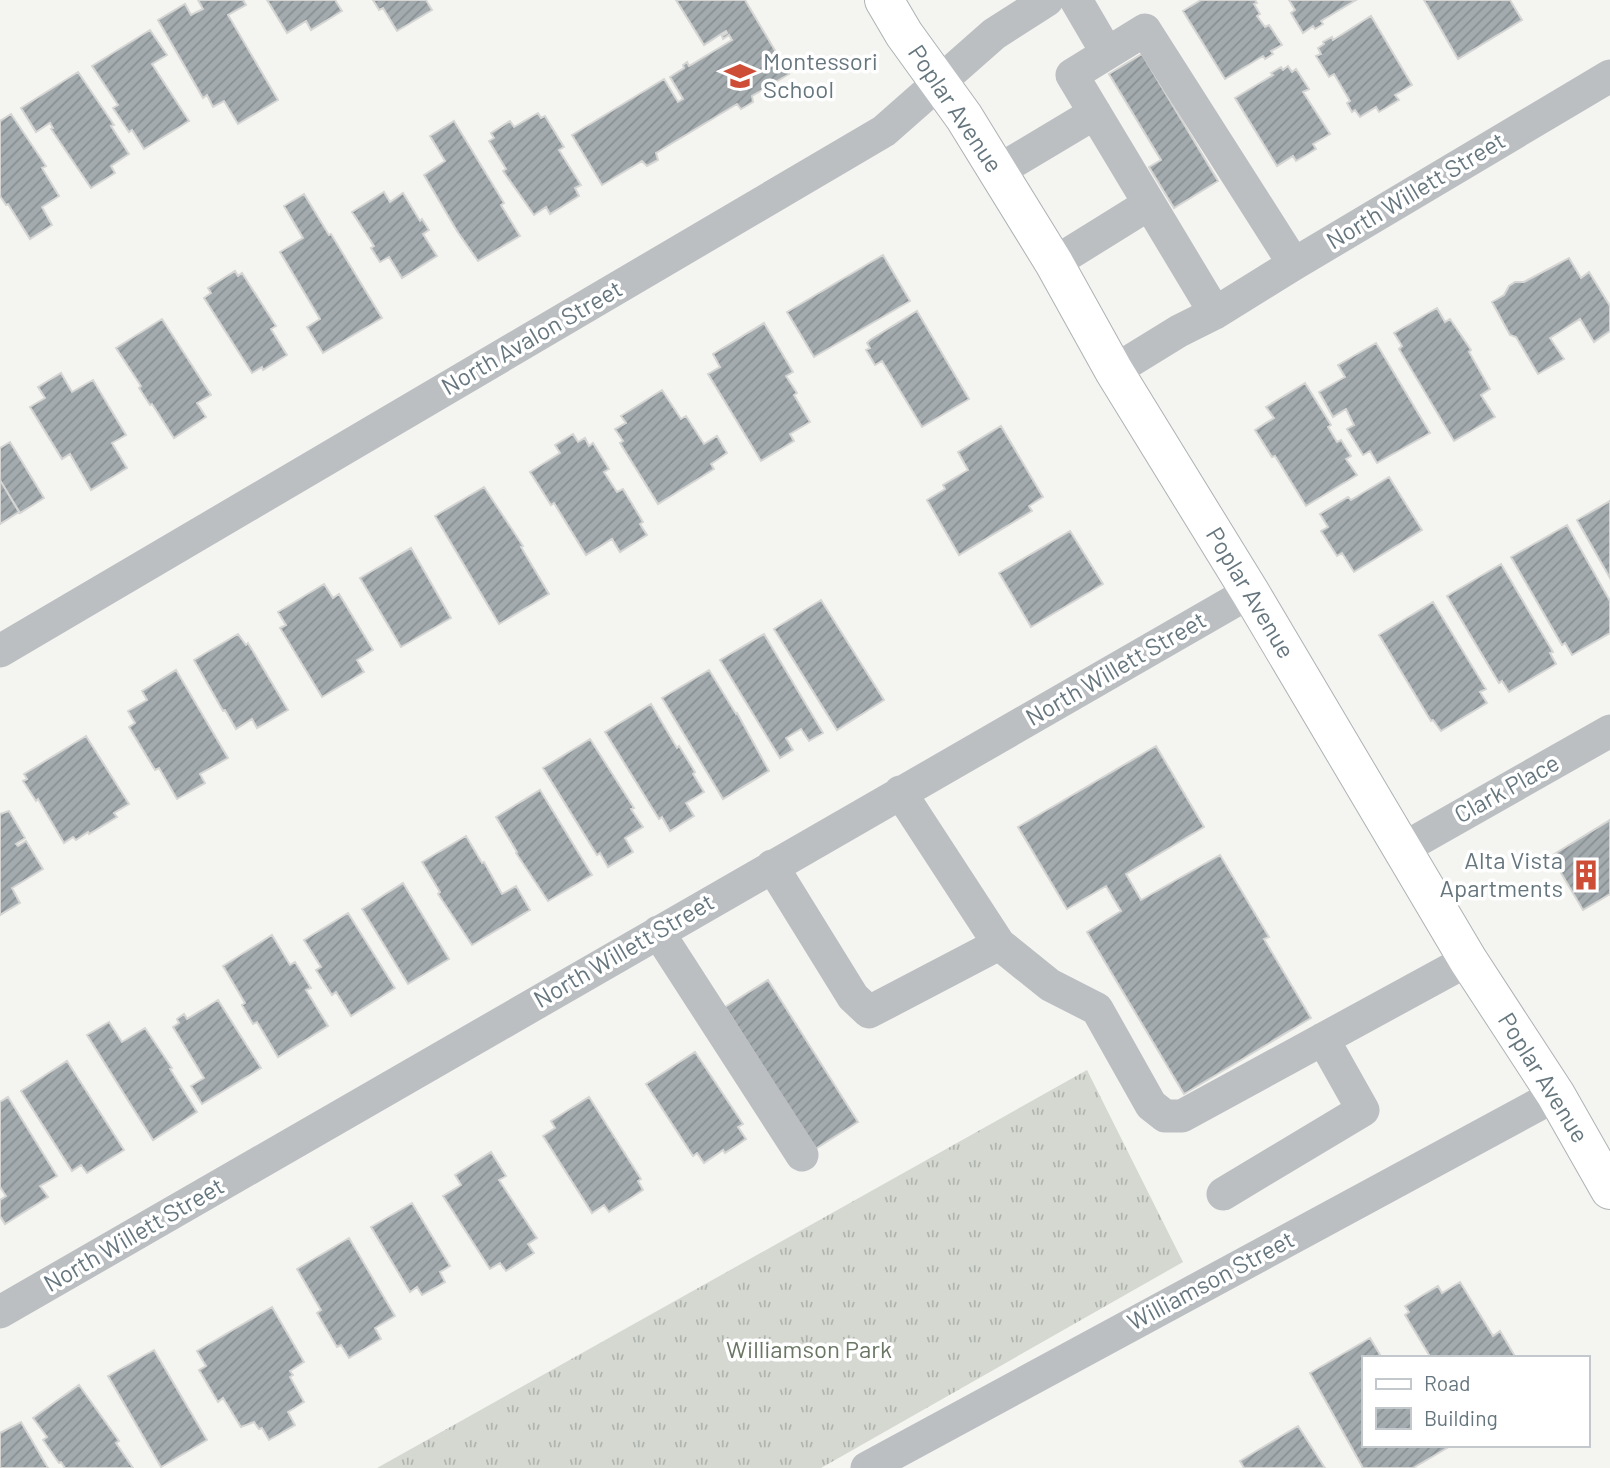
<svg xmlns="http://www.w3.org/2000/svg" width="1610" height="1468" viewBox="0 0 1610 1468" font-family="Barlow,sans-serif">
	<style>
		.grass { fill: url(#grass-tufts) }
		.building { fill: url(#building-hatch); stroke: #d5d5d3; stroke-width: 2 }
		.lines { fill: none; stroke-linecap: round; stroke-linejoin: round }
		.major-casing { stroke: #adb2b4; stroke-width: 40 }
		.minor { stroke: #bbbfc2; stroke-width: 33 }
		.major { stroke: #fff; stroke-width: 38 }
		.labels { text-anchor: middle; stroke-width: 7; stroke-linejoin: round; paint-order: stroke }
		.poi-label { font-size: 24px; fill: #66767e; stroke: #fff; text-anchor: start }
		.street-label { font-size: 24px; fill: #66767e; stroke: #fff }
		.park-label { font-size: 24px; fill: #6a7664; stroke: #fff }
	</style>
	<defs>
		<pattern id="grass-tufts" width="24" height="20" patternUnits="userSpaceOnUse" patternTransform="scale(1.75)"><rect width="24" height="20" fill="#d4d8d0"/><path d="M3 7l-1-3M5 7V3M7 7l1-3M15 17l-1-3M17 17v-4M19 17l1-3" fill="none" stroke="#b0b4ae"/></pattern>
		<pattern id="building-hatch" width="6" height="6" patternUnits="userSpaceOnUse" patternTransform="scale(1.75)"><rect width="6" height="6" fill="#a3abaf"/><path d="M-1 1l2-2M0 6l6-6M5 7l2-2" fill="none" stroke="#899094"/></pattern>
	</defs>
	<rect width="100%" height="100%" fill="#f4f4f1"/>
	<path class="grass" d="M1087 1070 1183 1262 821 1468H377Z"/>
	<path class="building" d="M198 0H243L246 5 228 15 278 100 238 124 224 101 213 107 207 95 203 98 158 20 185 4 191 15 203 9Z
		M267 0H335L342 11 311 30 306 21 287 33Z
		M373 0H426L432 10 397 31 383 8 379 10Z
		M676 0H745L789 74 752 96 753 102 741 109 737 104 656 153 658 160 647 166 642 161 602 185 572 135 664 79 678 102 683 99 670 77 684 68 683 65 687 62 689 66 732 40 729 35 723 39 722 36 727 33 726 31 704 45Z
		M1201 0H1255L1257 3 1254 4 1260 14 1257 16 1265 27 1269 25 1282 45 1271 51 1273 54 1265 59 1263 56 1225 79 1183 11Z
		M1289 0H1356L1321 21 1323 24 1315 29 1313 26 1303 33 1291 13 1295 10Z
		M1424 0H1510L1522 20 1458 59Z
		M1371 16 1412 85 1395 95 1399 100 1379 112 1376 107 1360 117 1355 110 1352 112 1347 103 1350 101 1334 74 1329 77 1316 56 1321 54 1318 48 1324 44 1323 42 1332 37 1333 40Z
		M150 30 167 55 152 64 189 121 144 149 132 130 129 132 113 108 118 105 92 66Z
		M1142 54 1218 181 1174 208 1149 167 1161 160 1109 74Z
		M1288 66 1292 72 1296 69 1309 89 1303 92 1330 134 1313 144 1316 149 1296 161 1293 156 1277 166 1235 98 1273 75 1271 73 1281 67 1283 70Z
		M78 72 114 125 111 126 129 154 111 166 115 173 91 188 51 129 53 128 50 123 36 132 21 108Z
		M538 113 541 118 545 116 564 147 559 150 581 185 575 188 579 196 550 214 546 207 534 215 503 171 506 169 489 141 494 138 491 133 510 121 514 127Z
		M11 114 46 166 42 168 59 196 42 207 52 225 30 239 8 204 6 205 0 196V121Z
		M454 121 504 203 501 205 520 236 478 261 457 231 424 175 445 161 430 136Z
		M384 192 390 202 403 193 420 221 422 219 429 230 423 234 437 256 402 278 389 257 380 262 371 248 374 246 352 212Z
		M304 194 329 235 331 234 382 318 323 353 307 327 320 319 280 252 303 238 284 206Z
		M883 255 910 301 814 357 787 312Z
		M1569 258 1581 278 1589 272 1610 306V331L1594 342 1580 319 1550 338 1564 359 1538 374 1516 337 1510 335 1492 302 1504 295 1509 286 1515 282H1524Z
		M235 271 238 276 242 273 276 326 271 329 287 355 263 370 262 367 252 373 204 298 211 293 208 288Z
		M1437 308 1445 322 1450 319 1471 350 1469 352 1490 389 1481 395 1495 417 1454 441 1399 349 1402 346 1394 333Z
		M917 311 969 399 922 427 882 361 875 365 866 350 870 348 867 343 870 340Z
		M162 319 211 395 197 403 206 417 174 438 152 404 150 405 139 388 141 386 116 348Z
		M764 323 793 372 786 376 797 393 794 395 810 422 790 434 794 441 761 461 708 374 720 367 713 354Z
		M1376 343 1430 433 1377 463 1370 451 1363 455 1347 429 1354 425 1346 409 1333 417 1319 392 1345 377 1338 365Z
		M61 373 72 392 93 380 126 435 112 443 127 468 91 490 70 454 62 459 30 407 45 398 38 387Z
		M1305 383 1331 425 1328 427 1337 442 1341 440 1351 456 1346 459 1357 475 1306 506 1275 456 1272 457 1255 430 1274 418 1266 407Z
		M662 390 681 419 686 416 704 444 717 436 727 453 711 464 714 469 658 504 620 443 623 441 615 429 626 423 621 416Z
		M1001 426 1043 497 1029 506 1032 511 959 555 927 500 945 489 943 485 968 470 958 452Z
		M573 434 578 442 585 438 589 446 593 443 609 469 604 472 617 492 623 489 643 522 640 524 647 535 620 552 612 539 586 555 554 503 551 505 530 472 560 453 555 445Z
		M10 442 44 498 20 513 0 480V448Z
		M1389 477 1422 530 1354 572 1342 553 1337 556 1321 531 1328 527 1320 514 1348 497 1351 500Z
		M0 480 19 512 0 524Z
		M484 487 523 546 521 547 549 594 499 624 435 516Z
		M1610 501V578L1577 520Z
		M1567 525 1610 601V633L1572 655 1565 643 1562 645 1511 557Z
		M1070 531 1103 584 1031 627 999 573Z
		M411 548 451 618 401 647 360 578Z
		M1501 564 1553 652 1550 653 1556 664 1509 692 1502 681 1499 683 1447 596Z
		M324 584 333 598 339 594 373 650 357 660 364 672 322 697 280 628 286 625 278 612Z
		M821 600 884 700 837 730 774 629Z
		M1433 602 1486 689 1480 692 1487 703 1441 731 1433 720 1431 721 1379 635Z
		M238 634 246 645 248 643 288 710 257 728 252 719 236 729 225 710 223 711 194 660Z
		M764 634 823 733 809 741 801 729 786 738 793 750 780 758 720 660Z
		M176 670 228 758 200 774 205 783 177 799 159 768 155 770 129 727 135 723 128 711 147 700 142 691Z
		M709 670 736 714 737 713 769 771 723 799 662 698Z
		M651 704 677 748 679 746 695 772 693 774 704 792 686 803 694 816 670 831 662 817 659 819 605 732Z
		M86 736 129 804 114 813 117 817 89 834 88 832 76 840 73 837 64 843 38 799 36 801 23 781 27 779 24 774Z
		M590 739 634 808 631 809 643 827 625 838 633 852 608 867 600 853 597 855 543 768Z
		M1156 746 1204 827 1126 874 1141 900 1220 855 1269 937 1264 939 1311 1018 1184 1094 1087 932 1121 911 1106 886 1067 909 1018 827Z
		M540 790 592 875 548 901 516 853 517 852 496 817Z
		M9 811 25 838 16 844 18 846 26 841 43 869 12 888 20 903 0 915V814Z
		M1610 820V894L1583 910 1551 856Z
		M466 836 482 863 484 862 502 894 516 886 530 910 472 945 438 894 440 892 422 862Z
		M403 883 449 959 408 984 362 909Z
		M348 913 395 988 351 1016 336 992 332 995 316 970 321 967 304 940Z
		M272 935 290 965 295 962 311 988 306 990 328 1026 278 1057 257 1022 253 1024 242 1005 245 1003 223 966Z
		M768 980 858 1122 815 1149 725 1007Z
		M218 1000 261 1068 202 1104 191 1086 204 1078 173 1027 179 1023 177 1019 184 1014 187 1019Z
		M109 1022 122 1042 145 1028 172 1068 170 1069 197 1112 153 1140 87 1035Z
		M695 1052 743 1124 738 1127 746 1139 725 1153 723 1150 704 1163 697 1153 693 1156 646 1084Z
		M67 1061 124 1150 87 1173 81 1165 72 1171 21 1091Z
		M8 1097 57 1176 40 1186 48 1197 5 1224 0 1216V1200L6 1196 0 1187V1102Z
		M589 1097 641 1179 638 1181 643 1190 609 1212 604 1205 592 1213 543 1136 555 1128 551 1121Z
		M491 1152 506 1176 499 1180 537 1238 528 1244 534 1253 506 1271 500 1263 490 1269 443 1196 461 1185 455 1175Z
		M412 1203 450 1266 440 1272 445 1282 422 1295 417 1287 410 1292 371 1227Z
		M349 1238 395 1316 375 1328 381 1339 349 1358 341 1345 337 1347 317 1313 321 1310 297 1269Z
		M1460 1282 1493 1336 1500 1331 1516 1358H1431L1405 1315 1409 1312 1405 1306 1438 1286 1442 1293Z
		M272 1307 304 1362 290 1371 293 1375 290 1377 304 1402 288 1412 295 1425 269 1440 262 1428 259 1429 254 1422 241 1427 223 1398 218 1402 199 1370 206 1366 197 1351Z
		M1370 1338 1382 1358H1363V1445H1452L1413 1468H1363L1310 1373Z
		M154 1350 207 1440 161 1467 108 1376Z
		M79 1385 119 1441 116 1443 133 1468H65L61 1462 59 1463 43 1440 47 1437 33 1418Z
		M21 1422 48 1468H0V1433Z
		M1298 1426 1325 1468H1244L1240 1461Z"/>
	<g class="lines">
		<g class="major-casing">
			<path id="major" d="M884 0 904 34 964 117 1054 263 1114 371 1250 592 1468 960 1556 1095 1610 1190"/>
		</g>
		<path class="minor" d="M1076 0 1107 53
			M998 171 1095 113
			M1054 263 1149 204
			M1215 313 1072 75 1145 30 1294 264
			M1114 371 1179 331 1215 313 1294 264 1610 76
			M0 651 884 131 994 34 1047 0
			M900 792 999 944 1050 985 1097 1009 1151 1105 1165 1116H1182L1468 960
			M1404 848 1610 731
			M772 866 853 997 869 1012 999 944
			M658 932 802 1155
			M1223 1194 1363 1110 1323 1039
			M0 1312 1250 592
			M867 1468 1556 1095"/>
		<use href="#major" class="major"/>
	</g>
	<defs>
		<g id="school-bare" transform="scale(2.415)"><path d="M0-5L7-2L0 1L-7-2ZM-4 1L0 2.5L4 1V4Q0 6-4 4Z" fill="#ce4d36" stroke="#fff" stroke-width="2.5" paint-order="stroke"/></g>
		<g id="building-bare" transform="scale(2.415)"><path d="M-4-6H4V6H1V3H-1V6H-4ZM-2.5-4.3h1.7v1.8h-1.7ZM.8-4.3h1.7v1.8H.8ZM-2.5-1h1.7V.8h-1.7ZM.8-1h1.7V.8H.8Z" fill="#ce4d36" stroke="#fff" stroke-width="2.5" paint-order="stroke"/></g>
	</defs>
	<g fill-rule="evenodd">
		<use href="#school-bare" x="740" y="76"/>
		<use href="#building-bare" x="1586" y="875"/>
	</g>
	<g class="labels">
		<g class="poi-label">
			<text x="763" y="70">Montessori<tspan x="763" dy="28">School</tspan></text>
			<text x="1563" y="869" text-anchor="end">Alta Vista<tspan x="1563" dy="28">Apartments</tspan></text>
		</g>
		<g class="street-label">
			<text transform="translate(955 109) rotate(56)" y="8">Poplar Avenue</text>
			<text transform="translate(1416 191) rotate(-31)" y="8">North Willett Street</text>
			<text transform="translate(532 338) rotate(-30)" y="8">North Avalon Street</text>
			<text transform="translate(1250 593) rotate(59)" y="8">Poplar Avenue</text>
			<text transform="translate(1116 669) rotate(-30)" y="8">North Willett Street</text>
			<text transform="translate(1507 789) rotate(-29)" y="8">Clark Place</text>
			<text transform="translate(624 951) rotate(-30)" y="8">North Willett Street</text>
			<text transform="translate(1543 1078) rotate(58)" y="8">Poplar Avenue</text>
			<text transform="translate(134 1235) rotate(-30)" y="8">North Willett Street</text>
			<text transform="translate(1211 1281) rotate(-28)" y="8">Williamson Street</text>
		</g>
		<g class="park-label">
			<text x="809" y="1358">Williamson Park</text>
		</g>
	</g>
	<rect x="1362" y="1356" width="228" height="91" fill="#ffffff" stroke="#c2c8cb" stroke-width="2"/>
	<rect x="1376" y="1379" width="35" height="10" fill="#ffffff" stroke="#c2c8cb" stroke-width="2"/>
	<text x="1424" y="1391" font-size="21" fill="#66767e">Road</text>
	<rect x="1376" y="1408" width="35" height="21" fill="url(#building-hatch)" stroke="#c2c8cb" stroke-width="2"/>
	<text x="1424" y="1426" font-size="21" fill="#66767e">Building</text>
</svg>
